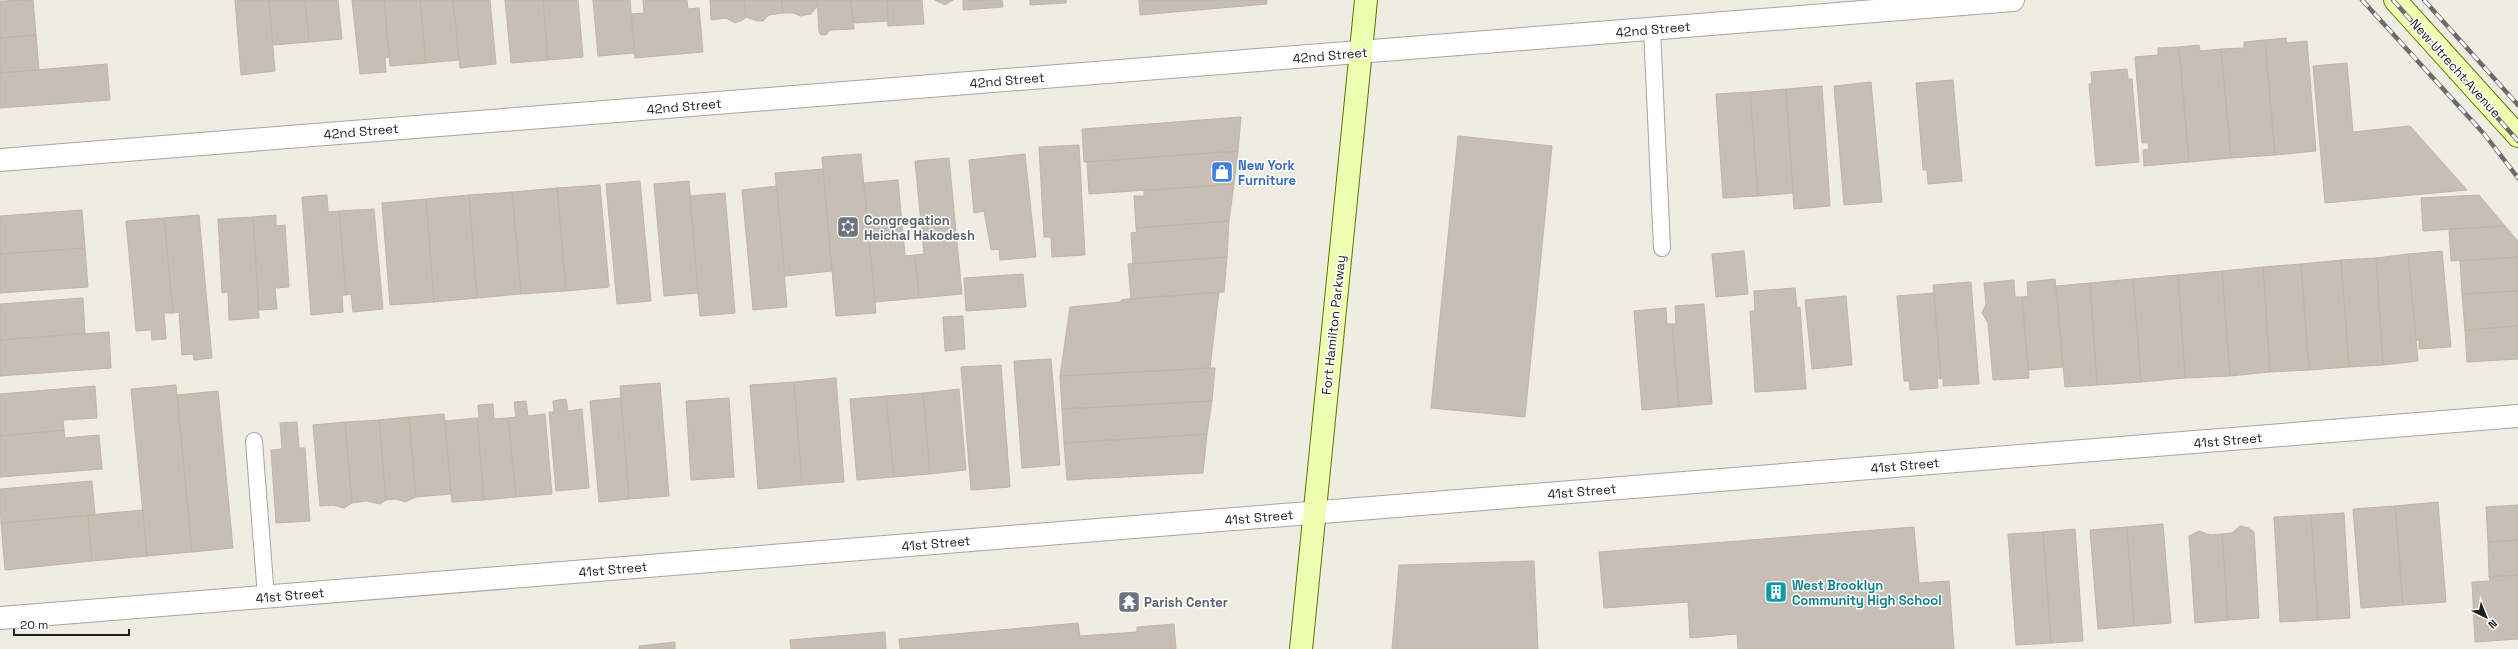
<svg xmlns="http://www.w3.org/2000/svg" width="2518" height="649" viewBox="0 0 2518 649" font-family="'Space Grotesk',sans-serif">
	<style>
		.building { fill: #c7bfb5; stroke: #c1b5a3 }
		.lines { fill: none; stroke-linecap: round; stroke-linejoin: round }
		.lane-casing { stroke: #a4a4a4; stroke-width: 18 }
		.street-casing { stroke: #a4a4a4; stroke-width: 24 }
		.secondary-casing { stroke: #597700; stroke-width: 24 }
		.lane { stroke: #fff; stroke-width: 16 }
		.street { stroke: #fff; stroke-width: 22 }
		.secondary { stroke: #eefdb1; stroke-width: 22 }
		.rail-casing { stroke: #6b6b6b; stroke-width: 4.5 }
		.rail { stroke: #fff; stroke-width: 3; stroke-dasharray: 9; stroke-linecap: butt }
		.labels { text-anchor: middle; stroke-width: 3; stroke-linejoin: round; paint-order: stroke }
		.street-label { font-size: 13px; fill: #1d1d1d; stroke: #fff }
		.shop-label { font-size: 13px; font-weight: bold; fill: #366cbe; stroke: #fff; text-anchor: start }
		.worship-label { font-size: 13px; font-weight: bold; fill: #5b616d; stroke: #fff; text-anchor: start }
		.culture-label { font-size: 13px; font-weight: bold; fill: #0d838f; stroke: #fff; text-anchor: start }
	</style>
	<rect width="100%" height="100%" fill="#efece2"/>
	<path class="building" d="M33 0 36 35 0 38V1Z
		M235 0H269L275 71 241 75Z
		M269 0H305L309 42 273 45Z
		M305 0H338L342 39 309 42Z
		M352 0H384L389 57 385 58 386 72 360 74Z
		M384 0H420L426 63 390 66Z
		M420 0H453L459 60 426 63Z
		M453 0H490L496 64 460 68Z
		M505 0H543L548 60 511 63Z
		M543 0H578L583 57 548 60Z
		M593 0H630L635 53 598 56Z
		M643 0H687L688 9 699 8 703 52 635 58 631 14 644 13Z
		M710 0H744L746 17 743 20 735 23 726 18 711 20Z
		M744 0H782L783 13 769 15 763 21H757L746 17Z
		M782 0H817L818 5 811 14 800 16 794 13H783Z
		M817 0H851L854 29 830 30 826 35H821L819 32Z
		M851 0H887L889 21 853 23Z
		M887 0H922L924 24 888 26Z
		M935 0H953L945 5Z
		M963 0H1002L1003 7 963 10Z
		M1030 0H1066V3L1030 5Z
		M1139 0H1267V4L1140 15Z
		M36 35 39 70 0 73V38Z
		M2286 38 2287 43 2307 41 2316 151 2275 155 2265 40Z
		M2265 40 2275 155 2231 158 2221 49 2244 48V42Z
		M2199 45 2200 51 2221 49 2231 158 2189 162 2179 47Z
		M2179 47 2189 162 2144 166 2143 150 2149 149 2148 143H2142L2135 57 2158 55V48Z
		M2347 63 2353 132 2410 126 2467 190 2325 203 2313 66Z
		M107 64 110 100 0 108V73Z
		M2127 69 2128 79H2132L2139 162 2096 166 2089 84H2092L2091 72Z
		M1953 80 1962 181 1928 184 1927 170H1923L1916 83Z
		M1871 82 1882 202 1844 205 1834 86Z
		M1822 86 1830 206 1794 209 1786 89Z
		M1786 89 1793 193 1758 196 1750 92Z
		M1750 92 1758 196 1723 198 1716 94Z
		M1241 117 1238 151 1084 162 1082 129Z
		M1458 136 1552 146 1525 417 1431 408Z
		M1079 145 1085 255 1052 257 1051 237H1044L1039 147Z
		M1238 151 1234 184 1089 194 1087 162Z
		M861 154 876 313 836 316 822 157Z
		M1025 154 1036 257 1000 260 999 249 991 250 984 211 974 213 969 160Z
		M949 158 962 294 919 298 915 255 924 254 915 161Z
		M823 169 832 271 785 276 775 173Z
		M898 180 905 256 915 255 919 298 875 302 864 183Z
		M640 181 651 301 617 304 606 184Z
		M689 181 698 293 664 296 654 184Z
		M1234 184 1229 221 1136 228 1134 196H1144V191Z
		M600 185 609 287 566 291 557 188Z
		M777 186 787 307 753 310 742 190Z
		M557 188 566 291 521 294 512 192Z
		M512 192 521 294 477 298 469 195Z
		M725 193 735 313 700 316 690 196Z
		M327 195 328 212 339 211 346 295H342L343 312 311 315 302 197Z
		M469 195 477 298 434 302 426 199Z
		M2479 195 2505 226 2423 231 2421 198Z
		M426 199 434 302 390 305 382 203Z
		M374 209 383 309 353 312 351 294 346 295 339 211Z
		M82 210 85 248 0 254V216Z
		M199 215 212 358 194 360 193 354 182 355 179 312 173 313 164 218Z
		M276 215V226L285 225 289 287 275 288 277 309 259 310 253 217Z
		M253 217 259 318 229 320 228 292 222 293 218 219Z
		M164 218 173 313H164L166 339 152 340 151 330 136 331 126 221Z
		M1229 221 1227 257 1133 264 1131 233 1137 232 1136 228Z
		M2505 226 2518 241V257L2451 261 2449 229Z
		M85 248 88 287 0 293V254Z
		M1744 251 1748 294 1716 297 1712 254Z
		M2442 251 2451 347 2419 349V340H2416L2408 254Z
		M2408 254 2418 361 2383 365 2376 258Z
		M1227 257 1224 292 1131 299 1128 264Z
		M2518 257V291L2462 294 2460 261Z
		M2376 258 2383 365 2349 367 2341 260Z
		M2341 260 2349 367 2309 370 2301 264Z
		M2301 264 2309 370 2270 372 2263 267Z
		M2263 267 2270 372 2230 376 2222 271Z
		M2222 271 2230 376 2185 378 2178 275Z
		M1023 274 1026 307 966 311 964 278Z
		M2178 275 2185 378 2141 382 2133 279Z
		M2055 279 2063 367 2028 370 2022 297 2028 296 2027 282Z
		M2133 279 2141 382 2097 385 2090 283Z
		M2014 280 2015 297H2022L2029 378 1993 380 1988 323 1982 313 1986 304 1984 283Z
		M1971 282 1979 384 1943 386V378L1941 379 1933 285Z
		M2090 283 2097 385 2065 387 2056 286Z
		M1795 288 1797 308 1800 307 1806 389 1755 392 1750 311H1755L1754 291Z
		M2518 291V326L2465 330 2462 294Z
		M1219 292 1210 368 1060 376 1070 307 1121 302V300L1127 299Z
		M1934 293 1941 379 1937 378 1938 388 1910 390 1909 381H1904L1897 296Z
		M1846 296 1852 365 1812 369 1805 300Z
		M83 298 85 333 0 340V304Z
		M1704 304 1712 404 1679 407 1672 324H1676L1675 306Z
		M1666 308 1667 324H1672L1679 407 1642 410 1634 311Z
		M963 316 965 349 945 351 943 317Z
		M2518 326V359L2467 362 2465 330Z
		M109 332 111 368 0 376V340Z
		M1051 359 1060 465 1022 468 1014 361Z
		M1001 365 1010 487 971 490 961 367Z
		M1210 368H1215L1212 401 1062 409 1060 376Z
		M836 378 844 482 802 485 794 382Z
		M794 382 802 485 758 489 750 385Z
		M660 383 669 496 629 499 620 386Z
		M176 385 192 552 147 556 131 389Z
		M95 386 97 418 63 420 64 430 0 436V394Z
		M959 389 966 470 930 474 923 393Z
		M218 391 233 548 192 552 177 395Z
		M923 393 930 474 894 477 886 396Z
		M886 396 894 477 857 480 850 399Z
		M621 398 629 499 599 502 590 401Z
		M729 398 734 477 691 480 686 401Z
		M566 399 568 411 582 409 589 488 556 491 549 412H554L553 401Z
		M526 401 528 416 545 414 552 494 516 497 508 418 516 417 514 402Z
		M1212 401 1207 434 1064 443 1062 409Z
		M493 404 494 419 508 418 516 497 484 500 477 418H479L478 405Z
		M444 414 451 494 416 497 409 417Z
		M409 417 416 497 405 502 396 499 386 500 379 420Z
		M477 418 484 500 452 502 445 421Z
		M379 420 386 500 380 504 366 501 352 503 345 422Z
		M297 422 299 448H305L310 521 276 523 271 450 282 449 280 423Z
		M345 422 352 503 344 508 333 505 320 506 313 425Z
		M64 430 65 438 99 435 102 469 0 477V436Z
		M1207 434 1203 473 1067 480 1064 443Z
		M92 481 95 515 1 523 0 489Z
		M2438 502 2446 602 2403 605 2395 506Z
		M2518 505V540L2488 542 2486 507Z
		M2395 506 2403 605 2361 608 2353 509Z
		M143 510 147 556 92 561 88 515Z
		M2344 513 2350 618 2318 620 2311 515Z
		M88 515 92 561 5 570 1 523Z
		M2311 515 2318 620 2280 622 2274 517Z
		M2163 524 2171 623 2134 626 2127 527Z
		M2240 526 2249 528 2254 532 2259 618 2228 620 2222 534 2232 533Z
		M1914 527 1919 583 1949 581 1954 649H1738L1737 634 1690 638 1688 602 1604 608 1599 552Z
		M2127 527 2134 626 2098 629 2090 530Z
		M2075 529 2083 641 2051 643 2043 532Z
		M2199 531 2210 535 2222 534 2228 620 2195 623 2189 536Z
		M2043 532 2051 643 2016 645 2008 534Z
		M2518 540V575L2489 577 2488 542Z
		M1534 561 1538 649H1392L1399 565Z
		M2518 575V639L2475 642 2472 582 2490 581 2489 577Z
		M1078 623 1080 636 1137 632V627L1174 624 1176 649H900L899 639Z
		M885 632 886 649H791L790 640Z
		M675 642V649H639V646Z"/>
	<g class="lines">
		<g class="lane-casing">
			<path id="lane" d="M1652 29 1662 248
				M254 441 266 597"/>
		</g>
		<g class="street-casing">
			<path id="street" d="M0 160 2013 0
				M0 618 2518 416"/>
		</g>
		<g class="secondary-casing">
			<path id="secondary" d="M2395 0 2518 136
				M1301 649 1366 0"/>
		</g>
		<use href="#lane" class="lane"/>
		<use href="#street" class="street"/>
		<use href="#secondary" class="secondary"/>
		<g class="rail-casing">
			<path id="rail" d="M2362 0 2485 135 2518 178
				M2393 0 2518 141
				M2424 0 2518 105"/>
		</g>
		<use href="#rail" class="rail"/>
	</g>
	<defs>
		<g id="shop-square" transform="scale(1.15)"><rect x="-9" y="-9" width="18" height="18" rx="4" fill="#3f7fe0" stroke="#fff"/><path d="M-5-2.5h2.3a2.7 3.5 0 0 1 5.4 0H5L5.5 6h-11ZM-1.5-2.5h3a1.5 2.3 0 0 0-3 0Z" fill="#fff"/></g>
		<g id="synagogue-square" transform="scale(1.15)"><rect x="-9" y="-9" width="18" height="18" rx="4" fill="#6b7280" stroke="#fff"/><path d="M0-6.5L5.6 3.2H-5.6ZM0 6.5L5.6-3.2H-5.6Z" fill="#fff"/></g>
		<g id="building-square" transform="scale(1.15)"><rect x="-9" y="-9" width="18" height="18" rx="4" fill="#0f9aa8" stroke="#fff"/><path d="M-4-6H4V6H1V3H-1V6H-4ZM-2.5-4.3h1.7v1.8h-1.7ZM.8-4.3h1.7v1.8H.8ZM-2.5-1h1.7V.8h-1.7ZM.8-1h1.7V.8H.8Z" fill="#fff"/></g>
		<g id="temple-square" transform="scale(1.15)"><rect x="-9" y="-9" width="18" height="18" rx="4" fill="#6b7280" stroke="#fff"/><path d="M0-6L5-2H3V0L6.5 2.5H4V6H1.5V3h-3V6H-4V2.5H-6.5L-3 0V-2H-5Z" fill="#fff"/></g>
	</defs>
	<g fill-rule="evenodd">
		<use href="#shop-square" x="1222" y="172"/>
		<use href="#synagogue-square" x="848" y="227"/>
		<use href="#building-square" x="1776" y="592"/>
		<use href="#temple-square" x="1129" y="602"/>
	</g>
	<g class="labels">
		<g class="street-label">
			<text transform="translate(1653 29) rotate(-5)" y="5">42nd Street</text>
			<text transform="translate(1330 55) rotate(-5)" y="5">42nd Street</text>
			<text transform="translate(2456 68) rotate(48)" y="5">New Utrecht Avenue</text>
			<text transform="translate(1007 80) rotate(-5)" y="5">42nd Street</text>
			<text transform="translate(684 106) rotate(-5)" y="5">42nd Street</text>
			<text transform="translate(361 131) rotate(-5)" y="5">42nd Street</text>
			<text transform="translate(1333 325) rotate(-84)" y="5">Fort Hamilton Parkway</text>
			<text transform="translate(2228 440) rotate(-5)" y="5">41st Street</text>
			<text transform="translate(1905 465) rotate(-5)" y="5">41st Street</text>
			<text transform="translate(1582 491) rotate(-5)" y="5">41st Street</text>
			<text transform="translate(1259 517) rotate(-5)" y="5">41st Street</text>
			<text transform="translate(936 543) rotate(-5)" y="5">41st Street</text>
			<text transform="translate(613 569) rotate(-5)" y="5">41st Street</text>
			<text transform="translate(290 595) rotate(-5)" y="5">41st Street</text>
		</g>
		<g class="shop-label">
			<text x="1238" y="170">New York<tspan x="1238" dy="15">Furniture</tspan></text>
		</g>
		<g class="worship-label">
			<text x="864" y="225">Congregation<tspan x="864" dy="15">Heichal Hakodesh</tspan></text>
			<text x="1144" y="607">Parish Center</text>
		</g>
		<g class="culture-label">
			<text x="1792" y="590">West Brooklyn<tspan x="1792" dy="15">Community High School</tspan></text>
		</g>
	</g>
	<g transform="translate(2486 617) rotate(137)" stroke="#ffffff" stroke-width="3" paint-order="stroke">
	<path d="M0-3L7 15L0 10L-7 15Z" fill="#1d1d1d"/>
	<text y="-6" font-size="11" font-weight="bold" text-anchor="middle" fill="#1d1d1d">N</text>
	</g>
	<path d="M14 629v6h115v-6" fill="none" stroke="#1d1d1d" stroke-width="2"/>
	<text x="20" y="629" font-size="12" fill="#1d1d1d" stroke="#ffffff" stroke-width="3" paint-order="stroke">20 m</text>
</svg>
